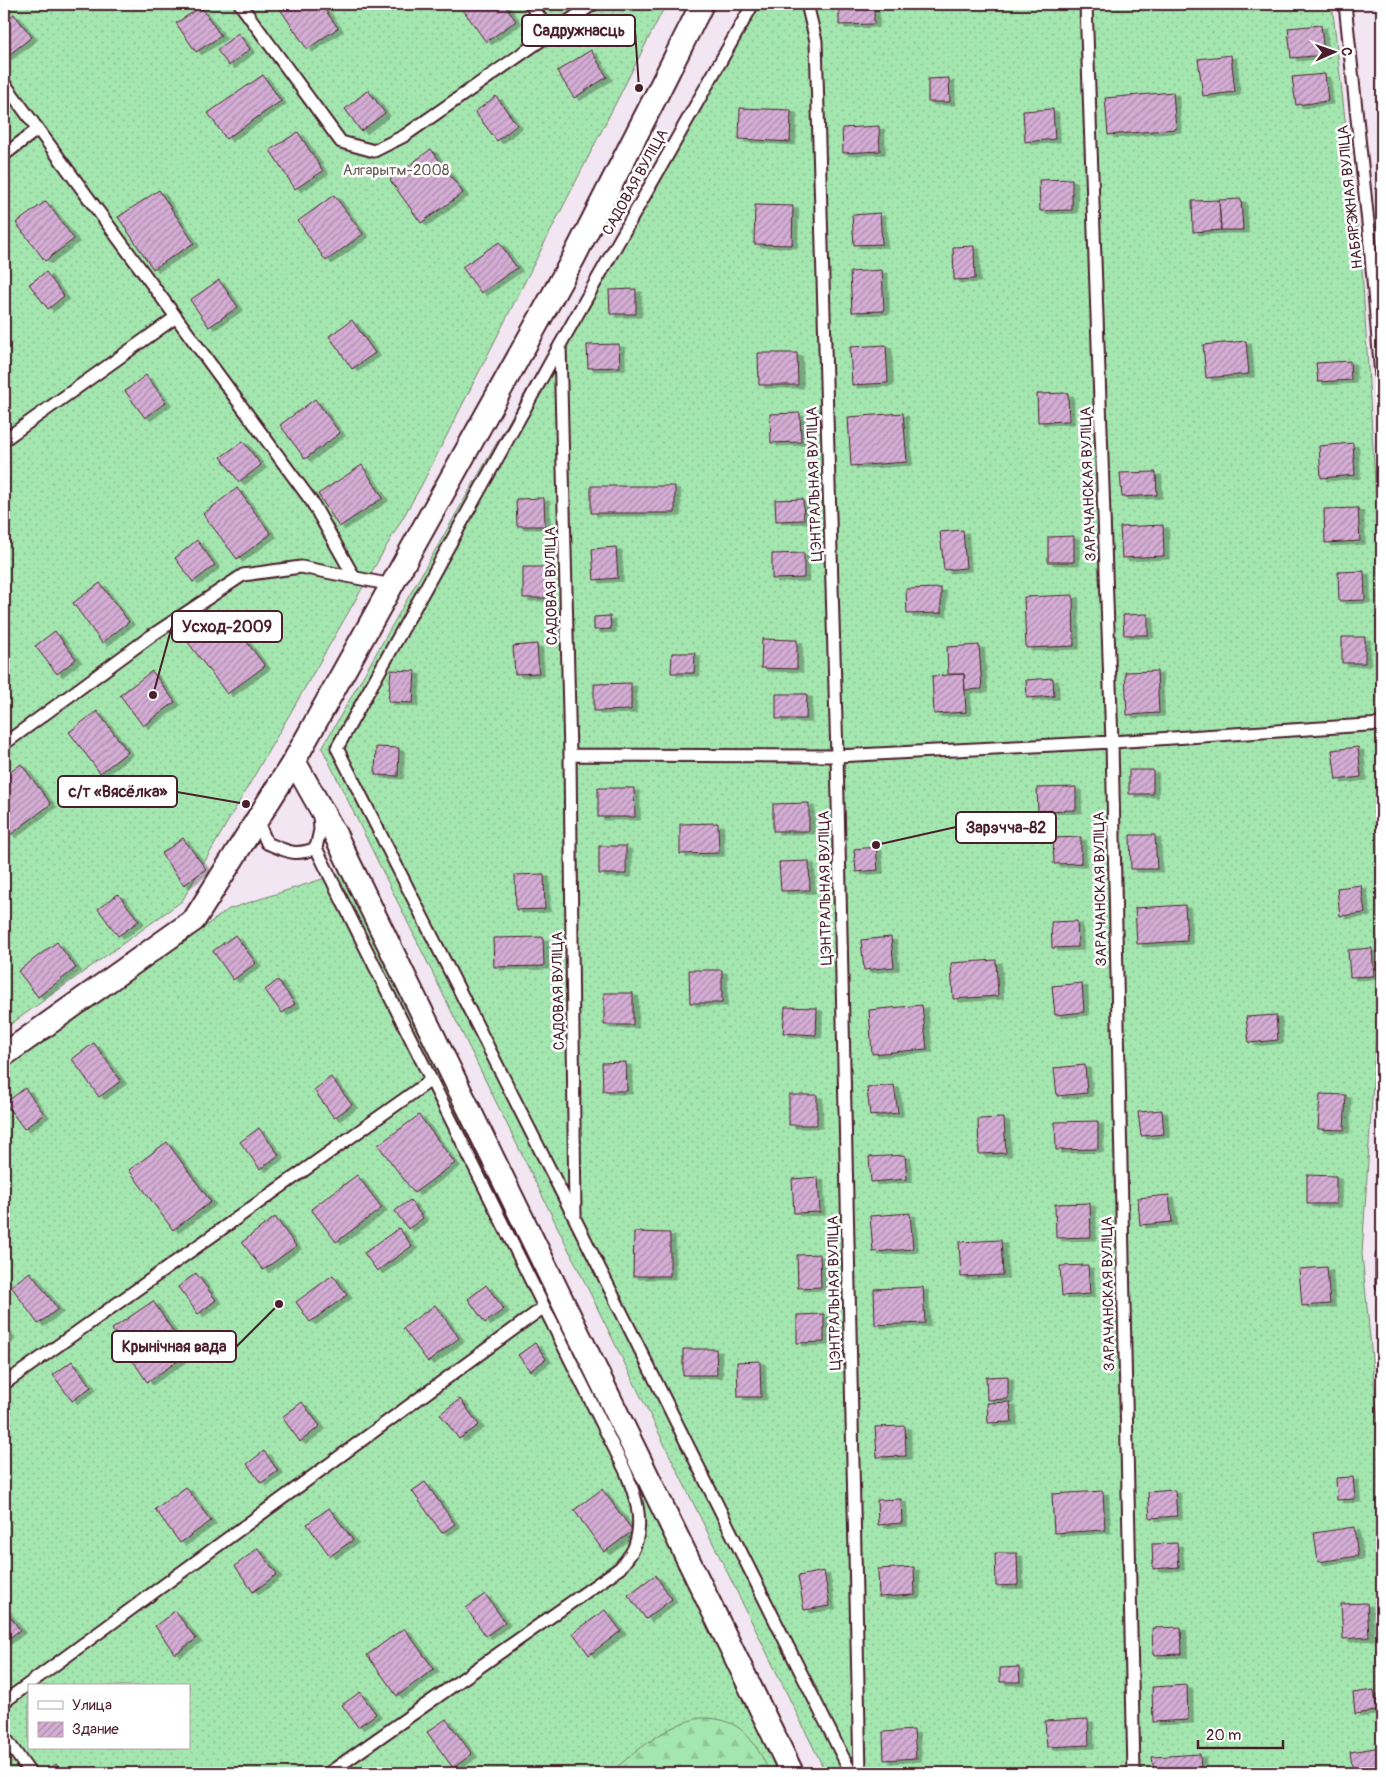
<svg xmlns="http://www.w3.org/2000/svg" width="1386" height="1777" viewBox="0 0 1386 1777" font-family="Pangolin,sans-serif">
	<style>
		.grass { fill: url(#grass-dots); stroke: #77826d; fill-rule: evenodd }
		.forest { fill: url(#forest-firs); stroke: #77826d }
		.building { fill: url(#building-hatch); stroke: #4a1f2b; filter: url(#shadow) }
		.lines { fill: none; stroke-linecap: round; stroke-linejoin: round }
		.service-casing { stroke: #4a1f2b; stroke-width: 15 }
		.minor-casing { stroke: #4a1f2b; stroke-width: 26 }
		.service { stroke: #fff; stroke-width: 11 }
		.minor { stroke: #fff; stroke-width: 22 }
		.labels { text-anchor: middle; stroke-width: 5; stroke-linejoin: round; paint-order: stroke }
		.park-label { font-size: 15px; fill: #655b53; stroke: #fff }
		.street-label { font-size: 15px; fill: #4a1f2b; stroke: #fff }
		.leader { fill: none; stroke: #4a1f2b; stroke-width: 2 }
		.callout-dot { fill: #4a1f2b; stroke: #fff; stroke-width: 2 }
		.callout { fill: #fff; stroke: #4a1f2b; stroke-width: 2 }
		.callout-label { font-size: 16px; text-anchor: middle; font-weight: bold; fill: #4a1f2b }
	</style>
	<defs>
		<pattern id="grass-dots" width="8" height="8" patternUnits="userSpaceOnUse" patternTransform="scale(1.25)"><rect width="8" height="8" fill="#a4e6af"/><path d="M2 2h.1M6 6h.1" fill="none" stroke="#8fc597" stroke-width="1.8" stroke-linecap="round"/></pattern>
		<pattern id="forest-firs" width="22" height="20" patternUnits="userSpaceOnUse" patternTransform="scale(1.25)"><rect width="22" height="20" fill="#a4e6af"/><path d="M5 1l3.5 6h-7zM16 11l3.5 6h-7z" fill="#8fc597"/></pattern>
		<pattern id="building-hatch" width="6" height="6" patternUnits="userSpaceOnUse" patternTransform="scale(1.25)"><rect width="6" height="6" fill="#d4add5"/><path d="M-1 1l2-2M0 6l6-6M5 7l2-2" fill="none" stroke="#ae8cad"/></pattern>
		<filter id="shadow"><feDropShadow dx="5.5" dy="3" stdDeviation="0" flood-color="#0004"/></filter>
	</defs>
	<rect width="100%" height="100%" fill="#f2e6f2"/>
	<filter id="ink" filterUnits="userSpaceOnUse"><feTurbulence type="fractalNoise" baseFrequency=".02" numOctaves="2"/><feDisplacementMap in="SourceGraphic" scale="10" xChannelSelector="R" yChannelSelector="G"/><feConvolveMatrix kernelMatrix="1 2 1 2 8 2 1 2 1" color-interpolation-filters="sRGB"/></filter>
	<g filter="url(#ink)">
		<path class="grass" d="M4 4H666L420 488 182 901 4 1029Z
			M748 4H1332L1362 269 1382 595V942L1362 1254 1382 1464V1773H826L322 748Z
			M341 873 782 1773H4V1070L229 909ZM29 1686H189V1748H29Z"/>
		<path class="forest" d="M701 1718C741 1717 754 1740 770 1773H609C638 1751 665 1724 701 1718Z"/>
		<path class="building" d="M287 4H321L338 28 307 49 280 9Z
			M459 4H504L516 21 486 42Z
			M839 4H874V24L839 25Z
			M201 7 221 36 196 52 176 23Z
			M14 14 32 37 6 57 4 54V22Z
			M1321 25 1324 55 1291 58 1288 28Z
			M238 33 250 49 229 66 217 50Z
			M591 50 607 77 574 98 557 71Z
			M1231 55 1235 92 1203 96 1198 59Z
			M1325 74 1328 101 1296 105 1292 77Z
			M263 75 281 101 226 139 208 113Z
			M949 78 950 102H928V79Z
			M368 90 385 113 361 131 345 109Z
			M1173 92 1176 129 1108 135 1105 98Z
			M496 96 517 125 497 141 475 112Z
			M740 108 791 110 790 142 739 139Z
			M1053 109 1055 139 1025 142 1023 111Z
			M879 126 880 151 843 153 842 128Z
			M298 132 323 171 295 189 270 150Z
			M431 149 463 193 421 223 390 180Z
			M1072 179V210L1040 211 1039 180Z
			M159 190 194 243 153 269 118 217Z
			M334 195 363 234 326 261 298 221Z
			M1241 199 1243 230H1221L1219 200Z
			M1219 200 1221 230 1193 232 1192 201Z
			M46 201 74 239 45 261 16 223Z
			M755 205 793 206 792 245 754 244Z
			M880 213 882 244 854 245 852 215Z
			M499 242 517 268 481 293 462 267Z
			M974 246 975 279 954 280 953 247Z
			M882 270 884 311 852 312 850 272Z
			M46 272 64 296 48 309 29 284Z
			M219 280 238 307 209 327 190 300Z
			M636 289V314H610L609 290Z
			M352 320 375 353 352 369 329 336Z
			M1246 341 1249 374 1206 378 1203 345Z
			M619 344 620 367 588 368 587 345Z
			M886 345 888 383 852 385 850 347Z
			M758 353H797L798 385H759Z
			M1350 361 1351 380 1318 382 1316 363Z
			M146 375 166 402 145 418 125 391Z
			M1068 393 1069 421 1038 422 1037 394Z
			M315 399 340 433 305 459 280 425Z
			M800 413 801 442 771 443 770 414Z
			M903 413 907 462 851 466 848 417Z
			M243 441 261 465 239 482 221 457Z
			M1353 443 1355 475 1321 478 1319 446Z
			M362 465 383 498 339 527 318 494Z
			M1156 472 1157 495 1122 497 1120 473Z
			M591 486H675V513H591Z
			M237 488 271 534 237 559 203 514Z
			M544 498 545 526H517L516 499Z
			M803 499 804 520 776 521 775 500Z
			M1358 508 1360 541 1325 543 1324 509Z
			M1163 525 1164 556 1122 558 1120 527Z
			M963 530 966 568 944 570 940 532Z
			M1074 536V562H1048V537Z
			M197 540 215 565 193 582 175 558Z
			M616 547 618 578 594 580 592 549Z
			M804 553V578L772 579V554Z
			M523 567H548V598H523Z
			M1364 571 1365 600 1339 601 1338 572Z
			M100 583 129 622 102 643 73 603Z
			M941 588V613L907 614 906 589Z
			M1073 595 1074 646 1026 648 1024 597Z
			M225 613 265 666 227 694 187 641Z
			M1148 614V635H1124L1123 615Z
			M610 616 611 629 594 630V617Z
			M55 631 76 659 57 674 35 646Z
			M1342 637H1365V663H1342Z
			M762 639 797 640V669L761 668Z
			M537 644 539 673 515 674 513 646Z
			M979 645 982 689 965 690 964 674H948L947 647Z
			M672 653H695L694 673H671Z
			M391 670 415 671 413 703 388 702Z
			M152 671 175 702 143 726 120 695Z
			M1157 671 1159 713 1127 715 1125 672Z
			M964 674 966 712 934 714 932 676Z
			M1053 678 1054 696 1027 698 1026 680Z
			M631 683V710L594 711V684Z
			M776 694H807L806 719H776Z
			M97 711 128 752 100 773 69 732Z
			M376 747 399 748 398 776 375 775Z
			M1358 747 1361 777 1336 780 1332 750Z
			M21 764 51 804 10 835 4 826V777Z
			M1129 770H1153V794H1129Z
			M1076 787V810L1038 811 1037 788Z
			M598 788H634L635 817H598Z
			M809 803V831H773V804Z
			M718 823 719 853 680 854V824Z
			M1130 835H1155L1157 869H1131Z
			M1081 837V863L1054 864 1053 838Z
			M183 838 206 869 184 885 161 854Z
			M599 846H626V874H599Z
			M876 847 878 870 856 872 854 849Z
			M809 861 810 890 781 891 779 862Z
			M544 874 545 909 516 910 515 875Z
			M1361 885 1365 913 1340 916 1337 888Z
			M118 894 139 921 118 936 98 909Z
			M1185 905 1187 941 1137 944 1135 908Z
			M1077 921 1078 947 1052 948 1051 922Z
			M235 935 256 963 233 980 213 951Z
			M543 937 544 966 494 967 493 938Z
			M891 937 894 967 864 970 861 940Z
			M57 942 76 968 38 997 18 971Z
			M1372 948 1374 976 1350 977 1348 950Z
			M996 960 998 996 953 999 951 963Z
			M689 970H722V1003H690Z
			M278 980 295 1004 282 1013 265 990Z
			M1082 983 1084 1012 1055 1015 1052 986Z
			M604 993H633V1025H604Z
			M922 1005 927 1049 872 1054 869 1010Z
			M785 1007 817 1008 816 1035 783 1033Z
			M1276 1015 1278 1040 1249 1043 1246 1017Z
			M94 1043 121 1081 99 1097 72 1059Z
			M626 1062 627 1091H603L602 1063Z
			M1085 1065 1087 1093 1057 1096 1054 1068Z
			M331 1077 352 1105 334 1118 314 1090Z
			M894 1085 898 1113 870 1116 867 1088Z
			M25 1088 44 1114 24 1129 5 1103Z
			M1320 1094 1346 1095 1344 1130 1318 1129Z
			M789 1095H817V1125H789Z
			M1162 1110 1164 1134 1141 1136 1138 1112Z
			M419 1115 455 1163 414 1193 378 1145Z
			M1004 1118 1006 1153 979 1154 978 1119Z
			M1098 1121V1149L1056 1150 1055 1122Z
			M259 1128 279 1155 260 1169 240 1142Z
			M167 1142 211 1202 173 1230 129 1170Z
			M905 1155 907 1179 871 1182 869 1157Z
			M357 1175 382 1208 336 1242 311 1209Z
			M1307 1175 1336 1176V1204H1307Z
			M818 1177 820 1212 794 1213 792 1179Z
			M1169 1195 1172 1222 1140 1225 1138 1198Z
			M410 1200 423 1218 408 1229 395 1211Z
			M1090 1203 1091 1237 1056 1238 1055 1204Z
			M910 1213 913 1249 873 1252 870 1216Z
			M275 1217 296 1246 263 1270 242 1242Z
			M399 1228 412 1246 377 1271 364 1253Z
			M634 1232 670 1233V1276H633Z
			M1001 1240 1003 1275 961 1277 959 1242Z
			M820 1254 821 1287 798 1288 797 1255Z
			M1088 1265 1090 1294 1062 1296 1060 1266Z
			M1327 1267 1330 1304 1302 1306 1299 1269Z
			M30 1272 58 1309 38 1324 11 1286Z
			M196 1273 216 1300 198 1314 178 1287Z
			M333 1275 347 1295 310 1322 296 1302Z
			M486 1285 504 1309 485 1323 468 1299Z
			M923 1287 925 1323 875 1325 874 1289Z
			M153 1301 188 1354 147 1382 112 1329Z
			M435 1305 459 1338 428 1362 403 1328Z
			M824 1314V1342L797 1343V1315Z
			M4 1327 10 1336 4 1341Z
			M535 1343 546 1359 530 1371 518 1355Z
			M683 1349H716L717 1375H683Z
			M72 1361 91 1387 72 1401 53 1375Z
			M760 1361 761 1397H738L737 1362Z
			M1008 1376V1399L987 1400 986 1377Z
			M460 1399 479 1425 459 1439 440 1414Z
			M302 1402 320 1426 300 1442 282 1417Z
			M1010 1402 1012 1422 988 1423 987 1403Z
			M905 1426 906 1456 877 1457 875 1427Z
			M264 1451 278 1471 261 1483 247 1464Z
			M1353 1477 1355 1499 1337 1500 1336 1478Z
			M425 1482 455 1524 442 1533 412 1491Z
			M186 1487 211 1521 180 1543 155 1509Z
			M602 1489 633 1531 604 1552 574 1510Z
			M1175 1490 1177 1516 1150 1518 1148 1492Z
			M1103 1491 1105 1530 1054 1533 1052 1494Z
			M901 1499 902 1523 878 1525 877 1500Z
			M329 1508 353 1540 330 1556 307 1524Z
			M1354 1527 1358 1556 1318 1562 1314 1533Z
			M1177 1543 1179 1567 1153 1569 1152 1544Z
			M258 1548 277 1574 253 1592 235 1566Z
			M995 1553H1017L1018 1585 996 1586Z
			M914 1567 915 1595 879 1597 878 1569Z
			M824 1571 830 1606 804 1610 798 1576Z
			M655 1575 672 1599 646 1619 628 1595Z
			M485 1594 505 1622 486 1636 466 1608Z
			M1367 1603 1369 1637 1343 1639 1341 1604Z
			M4 1608 20 1630 4 1642Z
			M605 1610 621 1631 589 1655 573 1633Z
			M175 1611 196 1639 175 1654 155 1626Z
			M1181 1627 1182 1654 1153 1655 1152 1628Z
			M404 1628 434 1669 397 1696 367 1655Z
			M1019 1667 1020 1682H1000V1668Z
			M1187 1685 1188 1720 1153 1722 1152 1687Z
			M1374 1690 1377 1711 1355 1714 1353 1693Z
			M360 1692 376 1714 358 1727 342 1705Z
			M446 1719 472 1754 453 1768 427 1732Z
			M1088 1719 1089 1745 1047 1747 1045 1721Z
			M914 1730 916 1758 884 1760 883 1732Z
			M1381 1747 1382 1773H1353L1350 1752Z
			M1200 1754 1201 1773H1154L1152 1757Z
			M56 1764 63 1773H44Z"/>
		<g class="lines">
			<g class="service-casing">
				<path id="service" d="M240 4 341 142 374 151 404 136 593 4
					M530 4 551 33
					M807 4 816 41 837 756 860 1773
					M1086 4 1112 742 1134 1773
					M1345 4 1369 232 1382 388
					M4 83 312 502 354 577
					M4 155 38 129
					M560 345 337 748 575 1219 851 1773
					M4 440 176 317
					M4 744 151 636 243 575 301 567 392 585
					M570 755 837 756 1112 742 1382 724
					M257 820 267 843C286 851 295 857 316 848L320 830 319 815
					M316 848 626 1472C635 1495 644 1519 635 1545 633 1553 625 1561 620 1568L329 1773
					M575 1216 570 755 560 345 753 4
					M1382 1256V1285
					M4 1384 431 1080
					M4 1702 544 1307
					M4 1736 30 1773"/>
			</g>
			<g class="minor-casing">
				<path id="minor" d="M294 761 335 834 792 1773
					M4 1055 194 920 294 761 573 259 656 96 702 4"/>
			</g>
			<use href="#service" class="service"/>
			<use href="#minor" class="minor"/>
		</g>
	</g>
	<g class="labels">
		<g class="park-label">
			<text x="396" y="175">Алгарытм-2008</text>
		</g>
		<g class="street-label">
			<text transform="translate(635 182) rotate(-61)" y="5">САДОВАЯ ВУЛІЦА</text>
			<text transform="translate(1350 197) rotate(-96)" y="5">НАБЯРЭЖНАЯ ВУЛІЦА</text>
			<text transform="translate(814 484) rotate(-92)" y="5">ЦЭНТРАЛЬНАЯ ВУЛІЦА</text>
			<text transform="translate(1088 484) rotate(-92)" y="5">ЗАРАЧАНСКАЯ ВУЛІЦА</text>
			<text transform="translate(551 586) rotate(-91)" y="5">САДОВАЯ ВУЛІЦА</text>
			<text transform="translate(825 888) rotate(-91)" y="5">ЦЭНТРАЛЬНАЯ ВУЛІЦА</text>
			<text transform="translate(1100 889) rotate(-91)" y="5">ЗАРАЧАНСКАЯ ВУЛІЦА</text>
			<text transform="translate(558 991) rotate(-91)" y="5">САДОВАЯ ВУЛІЦА</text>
			<text transform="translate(834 1293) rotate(-91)" y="5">ЦЭНТРАЛЬНАЯ ВУЛІЦА</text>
			<text transform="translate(1108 1294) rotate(-91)" y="5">ЗАРАЧАНСКАЯ ВУЛІЦА</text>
		</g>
	</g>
	<path class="leader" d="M639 88L635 30M153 695L172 626M246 804L177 792M876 845L956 827M279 1304L236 1347"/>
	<g class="callout-dot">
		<circle cx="639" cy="88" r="5"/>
		<circle cx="153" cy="695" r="5"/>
		<circle cx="246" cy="804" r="5"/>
		<circle cx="876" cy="845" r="5"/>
		<circle cx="279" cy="1304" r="5"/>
	</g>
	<g class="callout">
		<rect x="522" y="15" width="113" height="31" rx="5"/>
		<rect x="172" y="611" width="110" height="31" rx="5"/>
		<rect x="58" y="776" width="119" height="31" rx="5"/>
		<rect x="956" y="812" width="100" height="31" rx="5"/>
		<rect x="112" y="1331" width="124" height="31" rx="5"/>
	</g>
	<g class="callout-label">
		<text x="579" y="36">Садружнасць</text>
		<text x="227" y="632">Усход-2009</text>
		<text x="118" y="797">с/т «Вясёлка»</text>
		<text x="1006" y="833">Зарэчча-82</text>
		<text x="174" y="1352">Крынічная вада</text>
	</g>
	<rect width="1386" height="1777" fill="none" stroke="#fff" stroke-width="20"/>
	<rect x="10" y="10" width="1366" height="1757" fill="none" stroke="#4a1f2b" stroke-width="2" filter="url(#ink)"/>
	<rect x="28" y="1684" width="162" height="65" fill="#ffffff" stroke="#b7a5aa"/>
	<rect x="38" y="1701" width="25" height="8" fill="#ffffff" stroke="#b7a5aa"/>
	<text x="72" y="1710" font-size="15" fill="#4a1f2b">Улица</text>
	<rect x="38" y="1722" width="25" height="15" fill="url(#building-hatch)" stroke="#b7a5aa"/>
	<text x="72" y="1734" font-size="15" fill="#4a1f2b">Здание</text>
	<g transform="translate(1334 52) rotate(88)" stroke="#ffffff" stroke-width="4" paint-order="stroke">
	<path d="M0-4L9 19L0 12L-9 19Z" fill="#4a1f2b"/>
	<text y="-8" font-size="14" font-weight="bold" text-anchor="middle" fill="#4a1f2b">С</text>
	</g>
	<path d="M1198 1740v8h85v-8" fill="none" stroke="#4a1f2b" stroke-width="2.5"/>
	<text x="1206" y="1740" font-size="15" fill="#4a1f2b" stroke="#ffffff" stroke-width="4" paint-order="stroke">20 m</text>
</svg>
